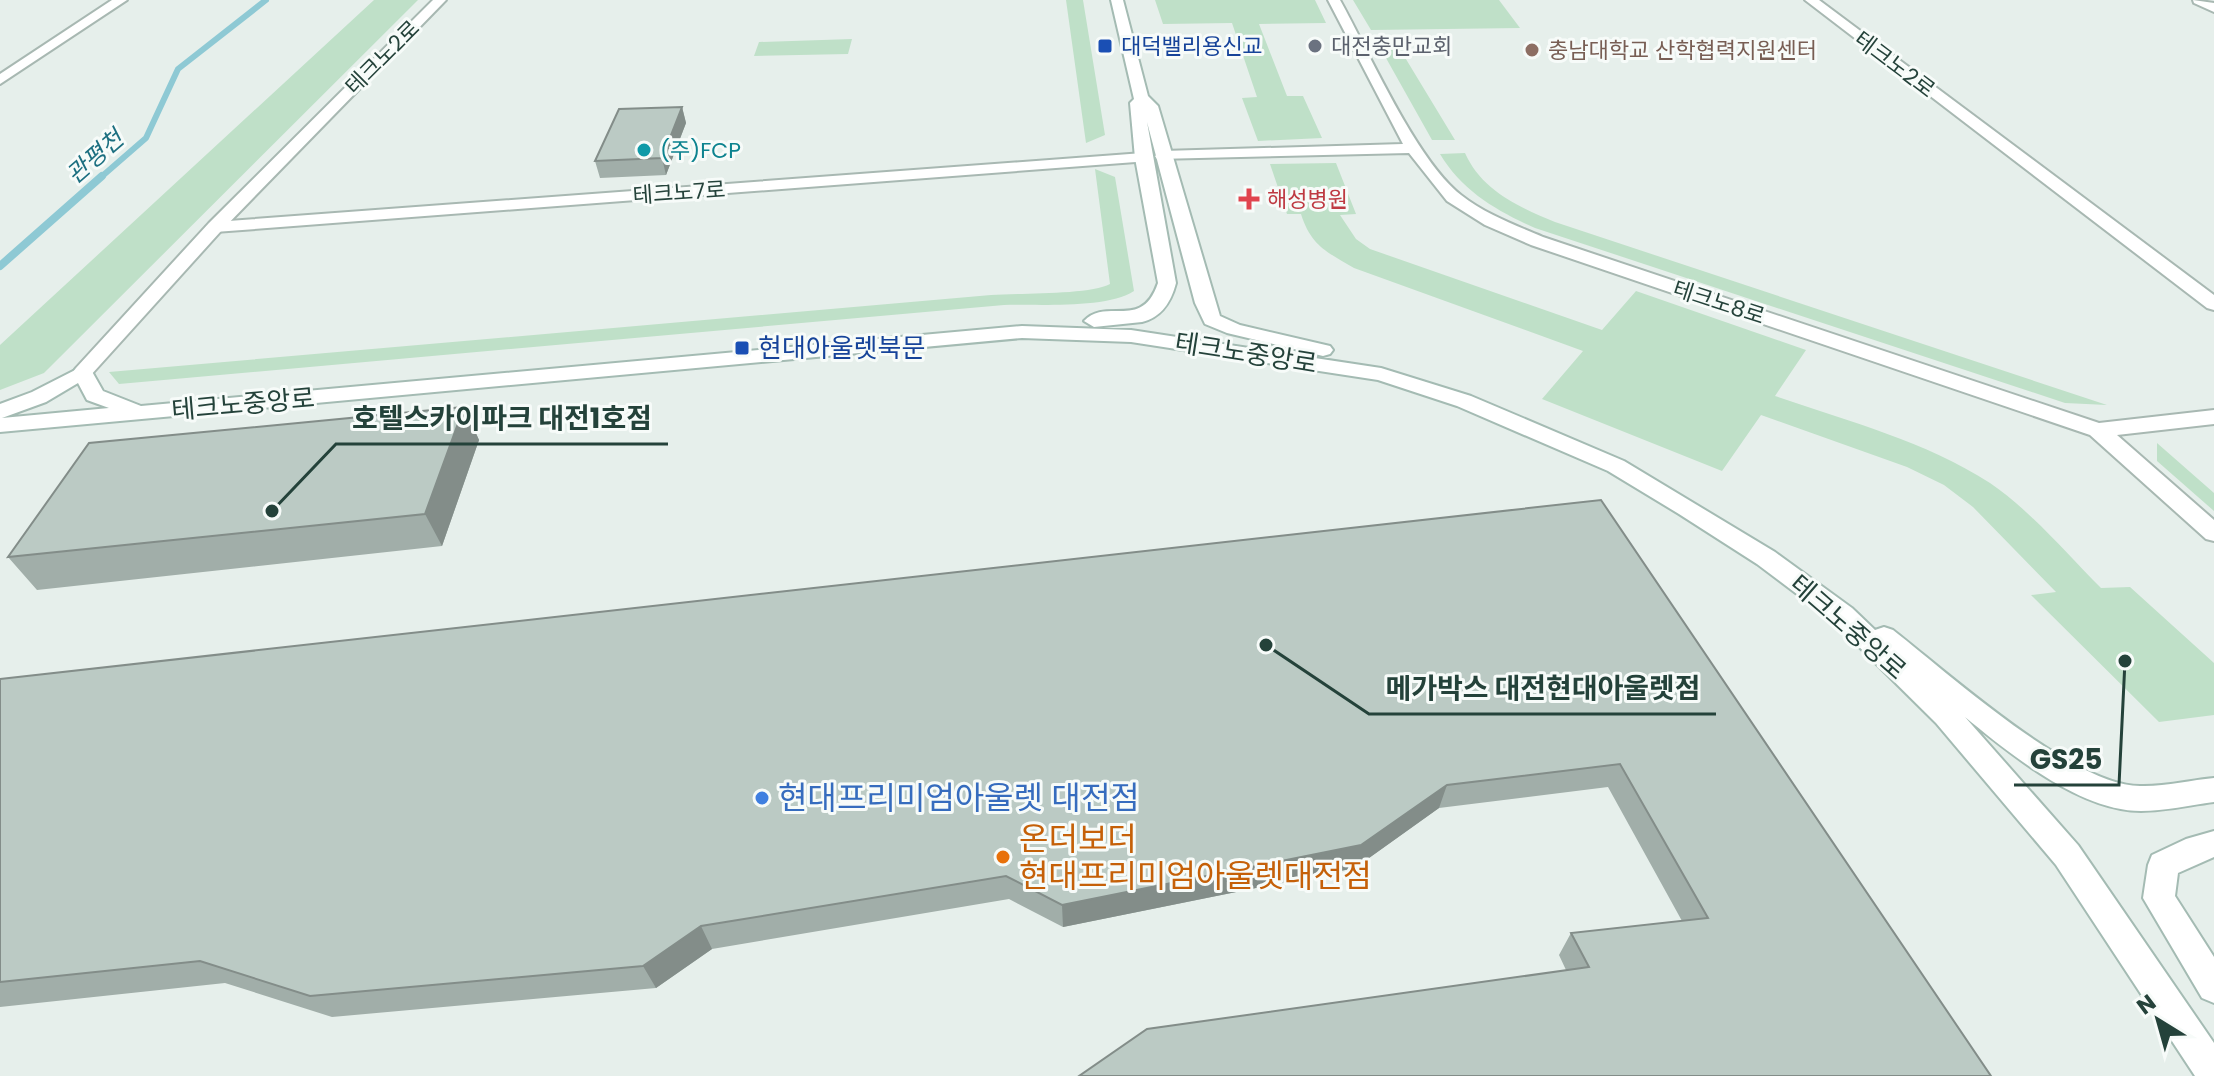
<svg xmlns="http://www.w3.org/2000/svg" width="2214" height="1076" viewBox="0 0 2214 1076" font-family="Poppins,'Noto Sans KR',sans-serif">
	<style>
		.green { fill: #bfe0c8 }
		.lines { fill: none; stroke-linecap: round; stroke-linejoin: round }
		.stream-far1 { stroke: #8ec9d4; stroke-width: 6 }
		.stream { stroke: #8ec9d4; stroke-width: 8 }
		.minor-casing { stroke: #a8b8b2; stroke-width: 4 }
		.tertiary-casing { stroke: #a8b8b2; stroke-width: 4 }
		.secondary-casing { stroke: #a4bbb3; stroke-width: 4 }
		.minor { fill: #fff; fill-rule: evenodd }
		.tertiary { fill: #fff; fill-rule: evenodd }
		.secondary { fill: #fff; fill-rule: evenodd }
		.wall { fill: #a1aea9 }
		.shaded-wall { fill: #838d89 }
		.building { fill: #bbcac4; stroke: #838d89; stroke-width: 2 }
		.transit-dot { fill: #1a4fb4; stroke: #f7fbf9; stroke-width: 3 }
		.worship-dot { fill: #6b7280; stroke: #f7fbf9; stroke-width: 3 }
		.education-dot { fill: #8d6e63; stroke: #f7fbf9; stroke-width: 3 }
		.culture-dot { fill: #0f9aa8; stroke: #f7fbf9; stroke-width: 3 }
		.health-dot { fill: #e0444e; stroke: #f7fbf9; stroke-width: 3 }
		.shop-dot { fill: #3f7fe0; stroke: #f7fbf9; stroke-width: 3 }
		.food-dot { fill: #e8710a; stroke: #f7fbf9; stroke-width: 3 }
		.labels { text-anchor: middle; stroke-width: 6; stroke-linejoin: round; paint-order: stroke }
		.far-transit-label { font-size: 22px; fill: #164399; stroke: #f7fbf9; text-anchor: start }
		.far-worship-label { font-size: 22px; fill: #5b616d; stroke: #f7fbf9; text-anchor: start }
		.far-education-label { font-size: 22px; fill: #785e54; stroke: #f7fbf9; text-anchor: start }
		.far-street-label { font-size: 22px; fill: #24423a; stroke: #f7fbf9 }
		.far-culture-label { font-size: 22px; fill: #0d838f; stroke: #f7fbf9; text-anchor: start }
		.far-health-label { font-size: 22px; fill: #be3a42; stroke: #f7fbf9; text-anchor: start }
		.far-water-label { font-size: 24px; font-style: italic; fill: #1c6f80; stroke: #f7fbf9 }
		.transit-label { font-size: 26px; fill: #164399; stroke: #f7fbf9; text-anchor: start }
		.street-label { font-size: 26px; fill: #24423a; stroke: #f7fbf9 }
		.near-shop-label { font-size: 32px; fill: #366cbe; stroke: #f7fbf9; text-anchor: start }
		.near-food-label { font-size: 32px; fill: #c56008; stroke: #f7fbf9; text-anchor: start }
		.leader { fill: none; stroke: #24423a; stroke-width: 3 }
		.callout-dot { fill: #24423a; stroke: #f7fbf9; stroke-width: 3 }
		.callout-label { font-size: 28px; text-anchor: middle; font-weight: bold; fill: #24423a; stroke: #f7fbf9; stroke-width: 6; stroke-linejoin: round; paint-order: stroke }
	</style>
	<rect width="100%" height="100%" fill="#e6efeb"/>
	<path class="green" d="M374 0H418L44 373 0 390V345Z
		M1066 0H1083L1105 135 1086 143Z
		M1155 0H1315L1326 23 1259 24 1287 96H1303L1322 138 1258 141 1242 98 1257 97 1232 23 1163 24Z
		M1353 0H1499L1520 28 1371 30Z
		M852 39 848 54 754 56 759 42Z
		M1395 41 1455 140H1432L1377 42Z
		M1465 153C1482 191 1519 207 1555 222L2107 405 2065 403 1535 228C1497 211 1462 191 1440 154Z
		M1336 163 1356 214 1340 215 1356 239 1370 249 1602 330 1636 291 1806 350 1775 396C1847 421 1925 441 1990 483 2031 511 2066 553 2101 588L2130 587 2214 663V715L2159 722 2031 595 2056 592 1973 507 1944 485 1907 467 1761 415 1722 471 1542 399 1583 351 1354 268C1327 252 1311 246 1301 214H1287L1270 164Z
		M1095 169 1115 177 1134 291C1107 309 1038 304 1004 305L119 384 109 372 991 295C1019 293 1090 295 1110 284Z
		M2157 443 2214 493V511L2157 461Z"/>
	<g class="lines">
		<path class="stream-far1" d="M100 178 146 138 178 69 266 0"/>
		<path class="stream" d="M0 266 102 176"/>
		<g class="minor-casing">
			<path id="minor" d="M1328 0H1340C1369 52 1416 160 1461 195 1485 214 1515 225 1543 237L2099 423 2214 410V424L2117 435 2214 520V541L2206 539 2090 435 1531 245 1485 225 1447 201 1409 153 1157 159 1155 156 1163 151 1403 144Z
				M1805 0H1819L2214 295V310L2207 308Z
				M2193 0 2214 3V12L2194 3Z
				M1143 153 1149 155V161L215 232 206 227 215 222Z"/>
		</g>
		<g class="tertiary-casing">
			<path id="tertiary" d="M112 0H127L0 84V74Z
				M433 0H446L221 231 90 376H76L73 372 76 368 209 223Z"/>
		</g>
		<g class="secondary-casing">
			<path id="secondary" d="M1111 0H1123L1148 96 1158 106 1220 316 1240 325 1330 346 1333 350 1330 354 1323 356 1227 333 1205 324 1195 303 1147 122 1176 283C1171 302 1162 317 1142 322L1094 327 1084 321C1107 297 1142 331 1158 283L1135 158 1130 103 1134 99Z
				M1022 326 1131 330 1381 368 1471 396 1624 461 1775 552 1852 608 1875 630 1884 627 1893 630C1948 673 2073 786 2140 786 2164 787 2190 780 2214 778V802C2190 805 2165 811 2141 811 2080 811 2010 754 1965 717L2078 845 2214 1043V1076H2195L2056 865 1936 723 1834 622 1757 564 1679 514 1608 471 1457 406 1378 380 1131 342 1022 338 0 432V404L32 392 83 366 90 368 103 391 141 406ZM78 383 87 400 109 408 2 418 46 402Z
				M2214 831V857L2178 873 2175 896 2214 957V1003L2202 998 2143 898 2148 865 2152 855 2186 839Z"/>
		</g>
		<use href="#minor" class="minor"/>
		<use href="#tertiary" class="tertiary"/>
		<use href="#secondary" class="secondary"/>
	</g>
	<path class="wall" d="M682 107 686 123 666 175 600 178 595 161Z
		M464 407 479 440 442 546 37 590 8 557Z
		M1601 500 1991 1076 1566 970 1559 955 1571 933 1682 921 1608 787 1439 808 1355 868 1063 927 1009 899 712 949 656 988 332 1017 225 983 0 1007V679Z"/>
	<path class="shaded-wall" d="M682 107 686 123 666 175 662 158Z
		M464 407 479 440 442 546 425 514Z
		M1447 785 1439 808 1355 868 1063 927 1062 905Z
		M701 926 712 949 656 988 643 966Z"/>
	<path class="building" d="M682 107 662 158 595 161 619 109Z
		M464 407 425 514 8 557 89 443Z
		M1601 500 1991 1076H1079L1147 1029 1589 967 1571 933 1708 918 1620 764 1447 785 1361 845 1062 905 1006 876 701 926 643 966 310 996 200 961 0 982V679Z"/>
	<g class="transit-dot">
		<rect x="1097" y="38" width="16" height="16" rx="4"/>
		<rect x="734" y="340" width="16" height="16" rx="4"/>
	</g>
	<circle class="worship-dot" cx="1315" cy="46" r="8"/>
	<circle class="education-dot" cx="1532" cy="50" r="8"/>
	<circle class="culture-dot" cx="644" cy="150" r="8"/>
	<path class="health-dot" d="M1245 187h8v8h8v8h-8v8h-8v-8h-8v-8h8z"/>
	<circle class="shop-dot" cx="762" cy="798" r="8"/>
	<circle class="food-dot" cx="1003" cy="857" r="8"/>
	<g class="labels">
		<g class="far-transit-label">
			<text x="1121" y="54">대덕밸리용신교</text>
		</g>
		<g class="far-worship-label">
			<text x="1331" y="54">대전충만교회</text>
		</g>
		<g class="far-education-label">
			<text x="1548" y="58">충남대학교 산학협력지원센터</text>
		</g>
		<g class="far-street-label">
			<text transform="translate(382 57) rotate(-45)" y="8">테크노2로</text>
			<text transform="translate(1895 64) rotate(37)" y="8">테크노2로</text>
			<text transform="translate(679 192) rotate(-4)" y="8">테크노7로</text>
			<text transform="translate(1719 302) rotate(18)" y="8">테크노8로</text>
		</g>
		<g class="far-culture-label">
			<text x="660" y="158">(주)FCP</text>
		</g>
		<g class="far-health-label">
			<text x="1267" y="207">해성병원</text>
		</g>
		<g class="far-water-label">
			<text transform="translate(95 157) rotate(-41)" y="8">관평천</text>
		</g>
		<g class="transit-label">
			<text x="758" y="357">현대아울렛북문</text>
		</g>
		<g class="street-label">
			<text transform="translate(1246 353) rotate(9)" y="9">테크노중앙로</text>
			<text transform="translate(243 404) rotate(-5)" y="9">테크노중앙로</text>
			<text transform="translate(1848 627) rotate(41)" y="9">테크노중앙로</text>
		</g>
		<g class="near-shop-label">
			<text x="778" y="809">현대프리미엄아울렛 대전점</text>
		</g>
		<g class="near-food-label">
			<text x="1019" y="850">온더보더<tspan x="1019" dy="37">현대프리미엄아울렛대전점</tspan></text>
		</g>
	</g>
	<path class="leader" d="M272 511L336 444H668M1266 645L1369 714H1716M2125 661L2119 785H2014"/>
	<g class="callout-dot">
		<circle cx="272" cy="511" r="8"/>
		<circle cx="1266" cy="645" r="8"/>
		<circle cx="2125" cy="661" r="8"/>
	</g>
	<g class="callout-label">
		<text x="502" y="428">호텔스카이파크 대전1호점</text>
		<text x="1543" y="698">메가박스 대전현대아울렛점</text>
		<text x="2066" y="769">GS25</text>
	</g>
	<g transform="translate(2158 1020) rotate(323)" stroke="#f7fbf9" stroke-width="6" paint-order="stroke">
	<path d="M0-6L14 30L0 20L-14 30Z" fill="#24423a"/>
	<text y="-12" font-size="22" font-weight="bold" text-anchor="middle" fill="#24423a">N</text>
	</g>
</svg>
